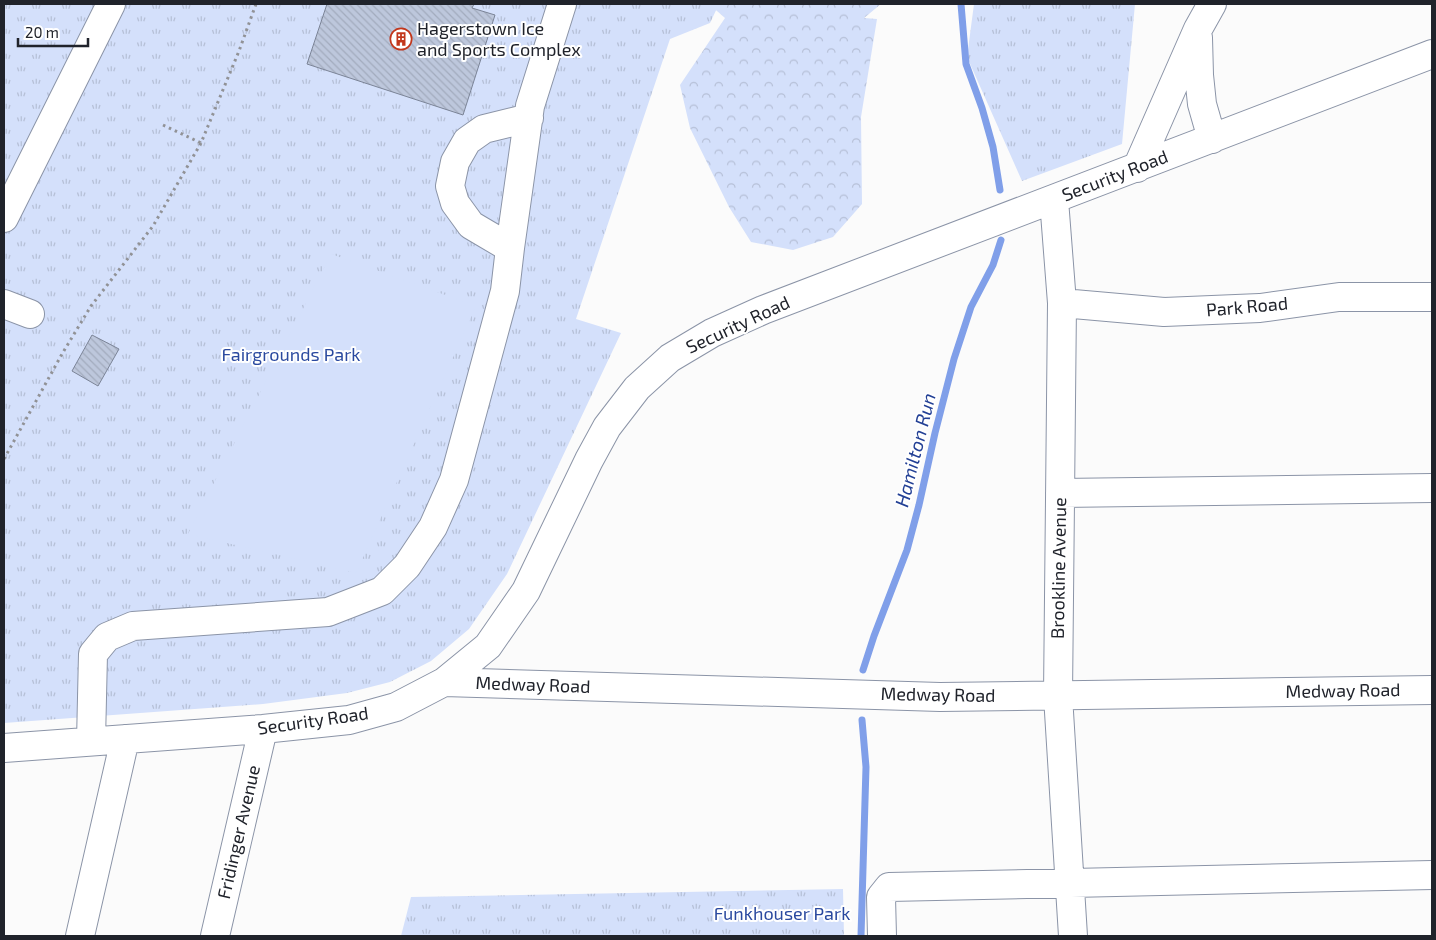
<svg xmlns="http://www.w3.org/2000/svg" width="1436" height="940" viewBox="0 0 1436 940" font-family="'Exo 2',sans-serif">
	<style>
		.forest { fill: url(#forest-crowns) }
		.park { fill: url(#park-tufts) }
		.garden { fill: #d4e0fb }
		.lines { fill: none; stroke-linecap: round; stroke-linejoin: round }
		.stream { stroke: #809fe9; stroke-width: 7 }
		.building { fill: url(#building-back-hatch); stroke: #7b8497 }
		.minor-casing { stroke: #8b94a7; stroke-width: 30 }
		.path { stroke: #919296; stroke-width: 3; stroke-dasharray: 2.5 4; stroke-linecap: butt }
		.minor { stroke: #fff; stroke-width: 28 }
		.labels { text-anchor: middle; stroke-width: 4; stroke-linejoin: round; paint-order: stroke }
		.poi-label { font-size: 18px; fill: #20232b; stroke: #fff; text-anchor: start }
		.street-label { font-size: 18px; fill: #20232b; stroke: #fff }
		.park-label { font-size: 18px; fill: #2a499f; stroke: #fff }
		.water-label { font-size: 19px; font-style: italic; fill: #234095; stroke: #fff }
	</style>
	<defs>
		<pattern id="forest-crowns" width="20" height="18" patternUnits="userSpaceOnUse" patternTransform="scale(1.25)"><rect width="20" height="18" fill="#d4e0fb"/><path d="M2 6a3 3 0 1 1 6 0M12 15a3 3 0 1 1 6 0" fill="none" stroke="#b6c0d7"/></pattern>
		<pattern id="park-tufts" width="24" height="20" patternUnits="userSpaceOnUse" patternTransform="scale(1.25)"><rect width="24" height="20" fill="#d4e0fb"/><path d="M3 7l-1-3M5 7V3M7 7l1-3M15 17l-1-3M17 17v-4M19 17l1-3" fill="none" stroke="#b6c0d7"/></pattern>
		<pattern id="building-back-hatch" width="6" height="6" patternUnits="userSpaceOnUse" patternTransform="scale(1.25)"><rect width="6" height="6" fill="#bdc7dc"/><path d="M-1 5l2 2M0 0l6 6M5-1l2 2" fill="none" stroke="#a2abbd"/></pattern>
	</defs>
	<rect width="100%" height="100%" fill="#fbfbfb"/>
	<path class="forest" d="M709 4H881L864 18 877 19 861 117 862 204 833 237 793 250 751 242 729 207 690 128 680 85 725 18Z"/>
	<path class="park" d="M4 4H719L710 23 670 39 576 319 621 333 507 574 469 629 431 661 390 682 347 693 263 704 4 723Z
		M974 4H1135L1122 144 1022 181 967 57Z
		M843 889 844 936H401L411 897Z"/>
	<path class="garden" d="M331 254 476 306 356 573 188 534Z"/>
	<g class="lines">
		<path class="stream" d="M961 4 966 64 982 108 993 147 1000 190
			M863 670 874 636 907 550 919 505 935 433 954 359 971 307 993 265 1001 240
			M861 936 866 767 862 720"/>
	</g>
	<path class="building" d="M327 4H474L472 8 495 15 463 115 307 64Z
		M92 335 119 349 98 386 72 371Z"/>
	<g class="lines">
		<g class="minor-casing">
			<path id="minor" d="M1198 38 1199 75 1202 104 1212 139
				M1137 168 1198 29 1212 4
				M1054 200 1062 303 1058 696 1073 936
				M4 218 111 4
				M510 248 471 225 455 203 450 186 455 162 467 141 484 129 529 118
				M1062 303 1164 312 1260 308 1339 297H1432
				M4 304 30 314
				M1060 493 1432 488
				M444 682 940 697 1432 690
				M91 741 93 654 107 637 133 626 328 612 382 591 407 566 433 527 454 480 505 291 510 248 530 106 562 4
				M4 748 263 729 349 720 396 707 444 682 488 646 526 591 589 460 607 427 637 388 670 358 712 333 763 310 1432 54
				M80 936 125 739
				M215 936 263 729
				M882 936 881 897 889 887 1432 875"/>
		</g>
		<path class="path" d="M163 125 201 143
			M4 459 62 354 91 306 153 226 201 143 239 51 256 4"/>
		<use href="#minor" class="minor"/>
	</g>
	<defs>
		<g id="building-ring" transform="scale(1.125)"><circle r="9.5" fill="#fff" stroke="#c2371c" stroke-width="1.5"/><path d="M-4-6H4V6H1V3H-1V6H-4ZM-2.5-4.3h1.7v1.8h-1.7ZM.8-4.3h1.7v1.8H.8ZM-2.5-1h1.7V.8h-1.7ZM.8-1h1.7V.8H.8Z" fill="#c2371c"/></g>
	</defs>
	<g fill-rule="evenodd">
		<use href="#building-ring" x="401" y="39"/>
	</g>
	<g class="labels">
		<g class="poi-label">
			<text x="417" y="35">Hagerstown Ice<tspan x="417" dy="21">and Sports Complex</tspan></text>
		</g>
		<g class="street-label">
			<text transform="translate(1115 176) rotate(-21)" y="6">Security Road</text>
			<text transform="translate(1247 307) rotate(-5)" y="6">Park Road</text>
			<text transform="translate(738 325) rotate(-25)" y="6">Security Road</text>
			<text transform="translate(1059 568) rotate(-89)" y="6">Brookline Avenue</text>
			<text transform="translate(533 685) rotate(2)" y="6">Medway Road</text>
			<text transform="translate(1343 691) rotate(-1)" y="6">Medway Road</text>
			<text transform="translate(938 695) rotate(1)" y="6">Medway Road</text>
			<text transform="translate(313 721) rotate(-8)" y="6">Security Road</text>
			<text transform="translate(239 832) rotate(-77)" y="6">Fridinger Avenue</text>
		</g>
		<g class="park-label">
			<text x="291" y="361">Fairgrounds Park</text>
			<text x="782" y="920">Funkhouser Park</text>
		</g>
		<g class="water-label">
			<text transform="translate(915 450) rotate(-76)" y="7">Hamilton Run</text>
		</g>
	</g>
	<rect width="1436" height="940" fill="none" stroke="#20232b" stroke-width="10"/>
	<path d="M18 38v8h70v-8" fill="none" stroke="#20232b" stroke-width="2.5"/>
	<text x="25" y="38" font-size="15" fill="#20232b" stroke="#ffffff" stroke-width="4" paint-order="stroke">20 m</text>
</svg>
